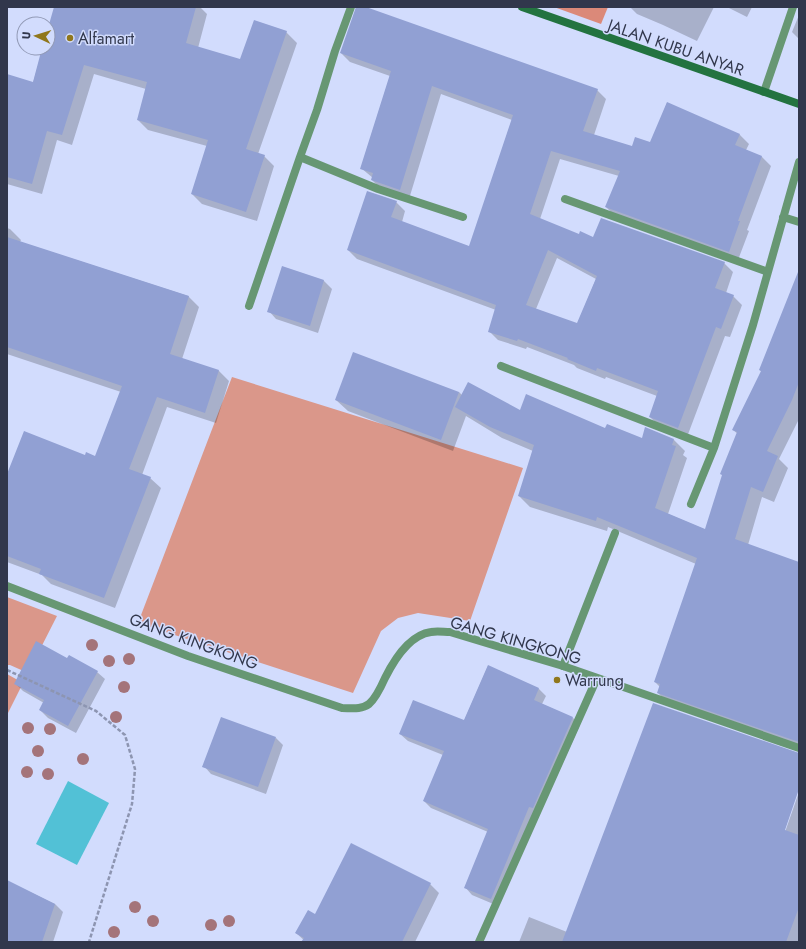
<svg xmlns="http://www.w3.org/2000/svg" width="806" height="949" viewBox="0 0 806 949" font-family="Jost,sans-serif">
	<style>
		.green { fill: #da978a }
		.forest { fill: #db8979 }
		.water { fill: #52c1d6 }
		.shadow { fill: #0003; fill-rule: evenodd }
		.building { fill: #91a0d3; fill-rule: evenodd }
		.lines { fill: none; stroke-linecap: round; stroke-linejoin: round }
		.path { stroke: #8d95b1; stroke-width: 2.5; stroke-dasharray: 4 2; stroke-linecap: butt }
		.lane { stroke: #679773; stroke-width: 8 }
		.street { stroke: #679773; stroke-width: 8 }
		.secondary { stroke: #237340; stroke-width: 8 }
		.tree { fill: #a4747a }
		.poi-dot { fill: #90771c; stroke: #d2dcfd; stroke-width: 1.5 }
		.labels { text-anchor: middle; stroke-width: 3; stroke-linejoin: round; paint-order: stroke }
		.poi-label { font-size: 16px; fill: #31374c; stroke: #d2dcfd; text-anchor: start }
		.street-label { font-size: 16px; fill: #31374c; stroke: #d2dcfd }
	</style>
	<rect width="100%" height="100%" fill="#d2dcfd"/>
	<path class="green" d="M232 377 523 468 470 621 418 613 398 618 381 631 353 693 138 623Z
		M7 597 57 616 28 673 10 665H7Z
		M7 674 23 683 7 715Z"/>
	<path class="forest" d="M554 7H608L601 24Z"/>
	<path class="water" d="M68 781 109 803 77 865 36 844Z"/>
	<path class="shadow" d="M55 7H200L207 14 198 48 241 60 286 32 297 43 258 154 264 156 274 166 257 221 202 204 192 194 207 146 148 130 138 120 146 89 94 74 72 145 57 140 42 194 7 184V75L33 83 43 48H48V32Z
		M357 7H363L597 90 606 99 594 135 633 147 651 143 667 103 740 135 749 144 746 150 762 157 771 166 747 230 749 231 738 260 615 216 606 207 619 176 560 159 540 219 579 236 724 263 733 272 726 293 733 296 742 305 730 337 725 336 687 437 659 426 650 417 657 396 606 377 605 379 577 368 574 365 527 347 526 349 498 340 489 331 496 310 357 259 348 250 396 202 405 211 402 222 470 247 512 120 441 94 409 199 381 189 372 180 373 178 361 168 390 76 350 62 341 53ZM557 258 596 279 577 325 536 309Z
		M630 7H714L697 41 663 25 637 14Z
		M727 7H752L747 17Z
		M799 15V39L792 32Z
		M7 228 10 229 21 240 20 242 188 296 199 307 182 359 219 371 229 381 216 423 167 407 142 475 150 478 161 488 115 608 51 584 42 575 7 562V477L96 457 121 392 7 354Z
		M282 268 324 281 332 289 318 333 276 319 269 311Z
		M799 321V419L779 459 788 468 774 502 762 497 748 545 799 563V749L669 704 658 693 660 687 655 682 696 564 608 527 607 531 530 507 519 496 533 451 502 438 466 416 453 451 348 411 336 400 459 392 462 395 520 411 606 430 642 440H674L685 451 683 455 687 458 668 514 706 530 738 434 733 430 762 372 760 370Z
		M68 659 97 672 105 679 76 733 48 718 40 710 44 703 23 691 15 683Z
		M488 666 539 689 546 696 542 704 573 718 580 725 498 906 472 895 465 887 488 832 431 808 424 801 443 755 408 741 400 734 464 721Z
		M276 738 283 745 266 794 211 774 204 766Z
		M799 754V786L783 834 784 835 799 792V832L798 836H799V942H519L529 917 567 932Z
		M7 881 55 904 63 912 53 942H7Z
		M430 884 439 893 415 942H306L296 933 316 915Z"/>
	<path class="building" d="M54 7H196L186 43 240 59 254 20 287 31 246 149 265 155 246 212 191 194 208 140 137 120 147 82 84 65 62 135 47 131 32 184 7 177V74L33 82 42 48H48V28Z
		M356 7H366L598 89 583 131 632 146 635 137 650 142 667 102 740 134 735 145 762 156 738 221H740L729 252 605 207 620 171 551 151 530 214 579 234 580 231 593 237 601 218 725 262 715 288 734 295 721 329 716 327 678 428 649 417 658 391 597 368 596 371 567 359 568 358 518 339 517 341 488 332 496 305 347 250 367 191 397 201 391 217 469 246 513 115 432 86 400 190 371 180 373 173 360 169 391 71 340 53ZM548 250 597 276 577 323 526 305Z
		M7 237 189 296 170 354 219 370 205 413 157 397 129 469 151 477 104 598 39 574 41 569 7 556V474L24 431 85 455 86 452 95 456 122 386 7 347Z
		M282 266 324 280 310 326 267 312Z
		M798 272 799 273V382L792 400 767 451 778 456 763 492 751 487 735 539 799 562V742L657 693 660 684 654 682 697 558 597 517 596 521 518 496 534 445 490 427 455 407 468 382 520 410 526 394 605 428 607 424 642 438 645 427 674 439 672 445 676 446 655 508 705 529 722 475 720 474 737 432 732 430 761 371 759 370Z
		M353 352 459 392 441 440 335 400Z
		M36 641 67 658 69 655 98 671 68 726 39 710 44 700 14 684Z
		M488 665 539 688 534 700 573 717 533 808 529 807 491 899 464 888 488 829 423 801 444 751 399 734 413 700 464 720Z
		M653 703 799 753V789L785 830 799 835V907L786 942H562Z
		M221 717 276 737 258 787 202 767Z
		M351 843 431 883 402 942H301L304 938 295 933 308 910 315 914Z
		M7 880 55 904 42 942H7Z"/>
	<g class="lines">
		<path class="path" d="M7 670 96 711 125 735 135 769 132 804 89 942"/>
		<path class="lane" d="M351 7 335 51 317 110 300 157 378 189 463 217
			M249 306 300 157
			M563 666 615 533"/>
		<path class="street" d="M764 92 793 7
			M565 199 768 272
			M783 217 799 222
			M501 366 714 448
			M691 504 714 448 753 325 799 162
			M7 586 188 656 342 708C351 708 361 710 369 704 376 698 381 687 385 678 394 660 409 635 431 632 437 631 444 632 450 632L563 666 799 748
			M479 942 597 678"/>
		<path class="secondary" d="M522 7 799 104"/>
	</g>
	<g class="tree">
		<circle cx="92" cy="645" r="6"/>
		<circle cx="129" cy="659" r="6"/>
		<circle cx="109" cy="661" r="6"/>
		<circle cx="124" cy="687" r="6"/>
		<circle cx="116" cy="717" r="6"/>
		<circle cx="28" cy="728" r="6"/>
		<circle cx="50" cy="729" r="6"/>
		<circle cx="38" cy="751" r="6"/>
		<circle cx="83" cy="759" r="6"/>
		<circle cx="27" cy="772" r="6"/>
		<circle cx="48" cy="774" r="6"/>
		<circle cx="135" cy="907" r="6"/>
		<circle cx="153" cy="921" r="6"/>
		<circle cx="229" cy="921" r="6"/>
		<circle cx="211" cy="925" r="6"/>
		<circle cx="114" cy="932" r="6"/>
	</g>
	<g class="poi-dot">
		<circle cx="70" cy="38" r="4"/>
		<circle cx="557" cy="680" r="4"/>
	</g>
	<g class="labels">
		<g class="poi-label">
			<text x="78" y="44">Alfamart</text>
			<text x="565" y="686">Warrung</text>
		</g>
		<g class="street-label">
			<text transform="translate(676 47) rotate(19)" y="6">JALAN KUBU ANYAR</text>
			<text transform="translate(516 640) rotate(16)" y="6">GANG KINGKONG</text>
			<text transform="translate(194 641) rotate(20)" y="6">GANG KINGKONG</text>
		</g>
	</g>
	<rect width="806" height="949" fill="none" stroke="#31374c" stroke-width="16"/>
	<g transform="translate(36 36) rotate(274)"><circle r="19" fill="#d2dcfd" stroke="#929ab6"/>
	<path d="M0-3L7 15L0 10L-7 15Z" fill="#90771c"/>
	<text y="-6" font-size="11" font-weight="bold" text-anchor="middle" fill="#31374c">U</text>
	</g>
</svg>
